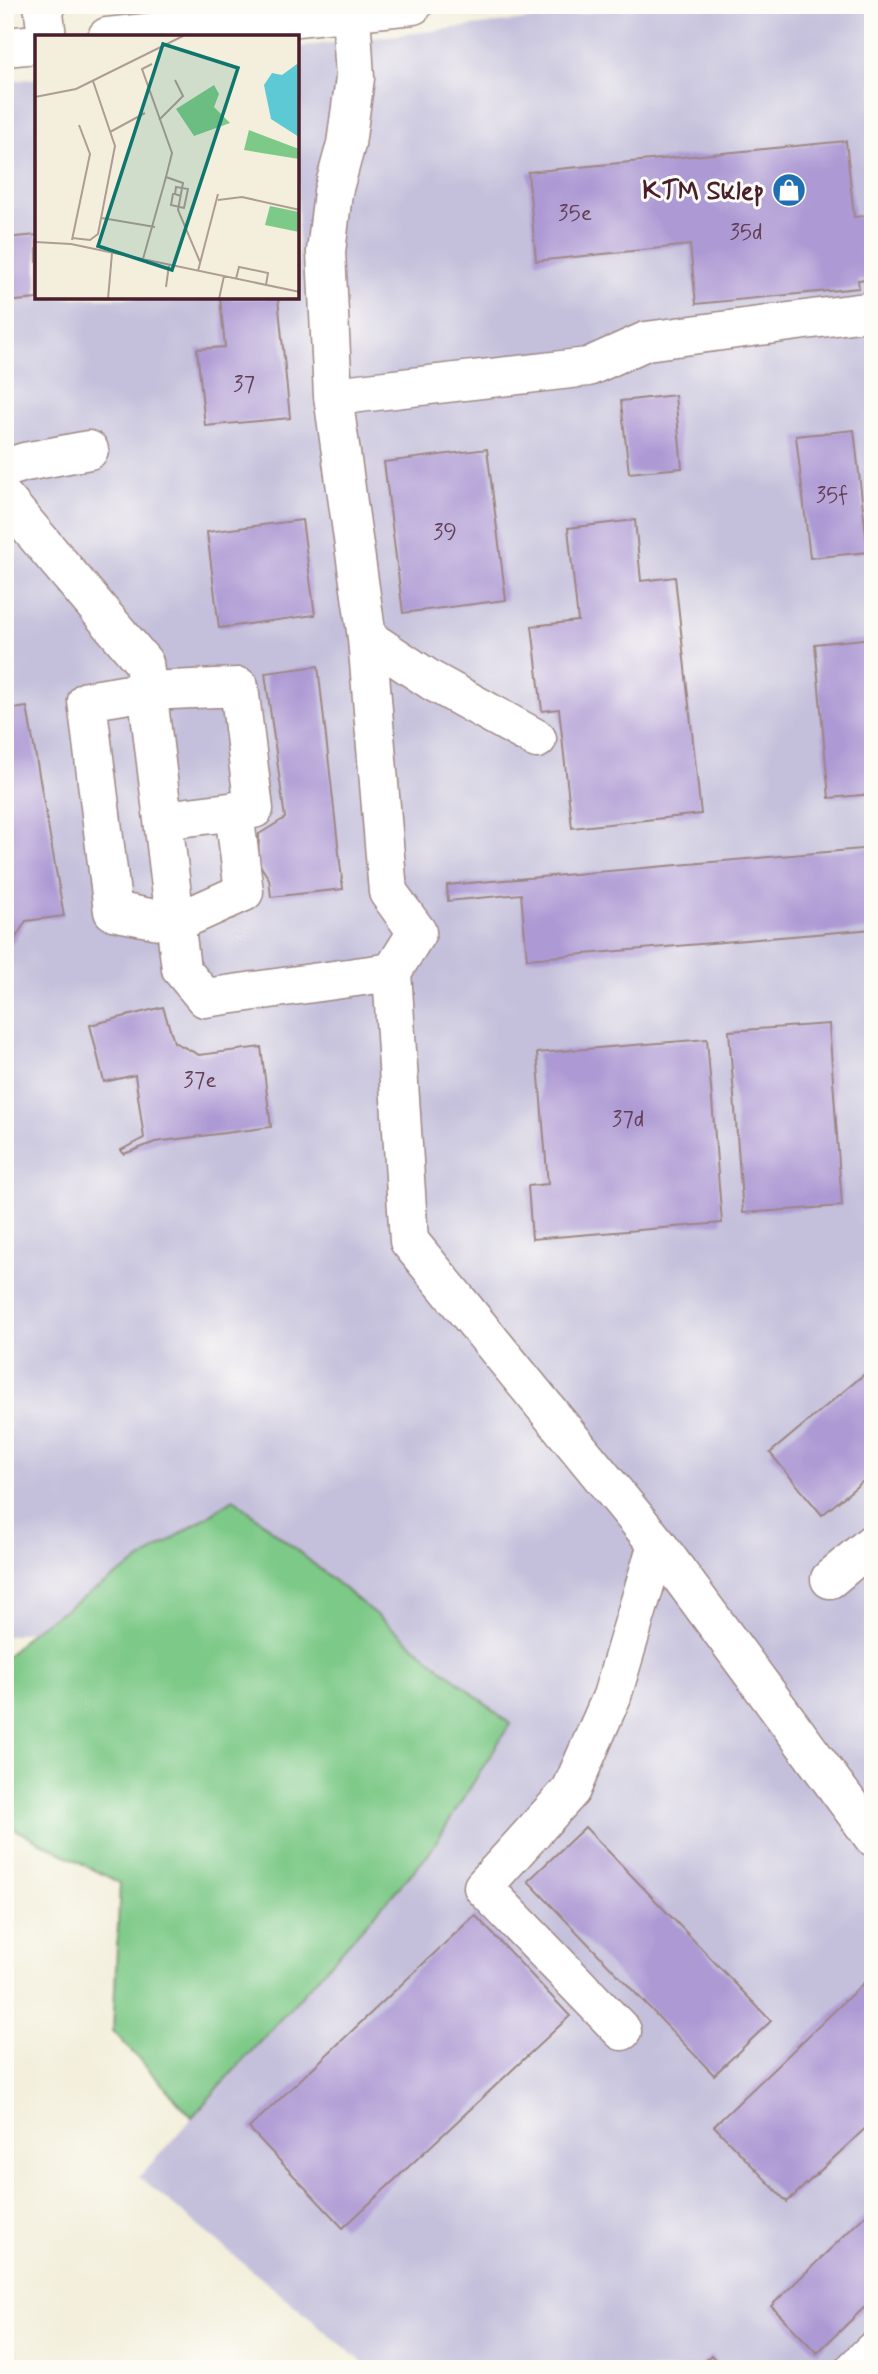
<svg xmlns="http://www.w3.org/2000/svg" width="878" height="2374" viewBox="0 0 878 2374" font-family="Mynerve,sans-serif">
	<style>
		.industrial { fill: #c4c0db }
		.green { fill: #7dc987; stroke: #647459; stroke-width: 2 }
		.building { fill: #ad9ad4 }
		.lines { fill: none; stroke-linecap: round; stroke-linejoin: round }
		.minor-casing { stroke: #9e8784; stroke-width: 41 }
		.minor { stroke: #fff; stroke-width: 38 }
		.labels { text-anchor: middle; stroke-width: 6; stroke-linejoin: round; paint-order: stroke }
		.number-label { font-size: 23px; fill: #633e55 }
		.poi-label { font-size: 26px; font-weight: bold; fill: #4a1f2b; stroke: #fdfcf7; text-anchor: end }
		.inset-road { fill: none; stroke: #af9c95; stroke-width: 2 }
		.view { fill: #0f766e; fill-opacity: 0.15; stroke: #0f766e; stroke-width: 3.5 }
		.inset-edge { fill: none; stroke: #4a1f2b; stroke-width: 3.5 }
	</style>
	<rect width="100%" height="100%" fill="#fdfcf7"/>
	<filter id="ink" filterUnits="userSpaceOnUse"><feTurbulence type="fractalNoise" baseFrequency=".0143" numOctaves="2"/><feDisplacementMap in="SourceGraphic" scale="14" xChannelSelector="R" yChannelSelector="G"/><feConvolveMatrix kernelMatrix="1 2 1 2 8 2 1 2 1" color-interpolation-filters="sRGB"/></filter>
	<filter id="wash" filterUnits="userSpaceOnUse"><feTurbulence type="fractalNoise" baseFrequency=".00686" numOctaves="4" result="noise"/><feDisplacementMap in="SourceGraphic" scale="28" xChannelSelector="R" yChannelSelector="G"/><feGaussianBlur stdDeviation="1.57" result="paint"/><feColorMatrix in="noise" values="0 0 0 0 0 0 0 0 0 0 0 0 0 0 0 0 0 1.4 0 .05"/><feComposite in="paint" operator="in"/></filter>
	<g filter="url(#wash)">
		<rect width="100%" height="100%" fill="#f3efdc"/>
		<path class="industrial" d="M649 5H873V2345L847 2369H371L139 2177 428 1855 234 1499 32 1631 5 1637V82L37 78V298H298V47Z"/>
		<path class="green" d="M234 1499 510 1724 428 1855 192 2117 113 2031 120 1883 5 1824V1658L32 1631Z"/>
		<g id="blocks">
			<path class="building" d="M846 141 854 217 873 215V279L858 280 859 288 696 304 690 245 536 261 528 172Z
				M37 235V299L5 302V238Z
				M220 298H278L290 418 205 426 197 349 225 347Z
				M675 395 682 468 629 473 621 401Z
				M854 430 868 552 810 558 796 436Z
				M487 449 506 600 403 613 384 462Z
				M302 520 315 615 219 628 207 532Z
				M635 520 641 581 675 577 701 814 572 828 559 709 542 711 532 626 578 621 568 528Z
				M873 638V794L829 798 815 644Z
				M318 666 343 889 271 897 269 879 258 862 259 834 285 818 265 673Z
				M27 707 64 916 26 921 5 955V710Z
				M873 848V929L527 959 521 894 448 901 447 885Z
				M163 1007 174 1042 199 1055 261 1047 271 1127 155 1142 124 1154 121 1150 144 1138 135 1075 104 1082 90 1025Z
				M829 1024 842 1206 743 1213 729 1031Z
				M707 1039 722 1223 532 1239 528 1186 548 1184 537 1053Z
				M873 1367V1473L822 1515 770 1453Z
				M585 1827 771 2021 714 2075 528 1881Z
				M475 1915 570 2016 343 2228 249 2128Z
				M871 1976 873 2121 787 2202 714 2126Z
				M873 2208V2299L817 2353 771 2306Z
				M711 2355 723 2369H696Z"/>
		</g>
	</g>
	<g filter="url(#ink)">
		<use href="#blocks" fill-opacity="0" stroke="#9e8784" stroke-width="2"/>
		<g class="lines">
			<g class="minor-casing">
				<path id="minor" d="M43 5 47 37
					M351 12 355 78 346 144 333 192 326 252 333 396 367 638 388 892 417 932 392 972
					M107 37 413 5
					M5 47 37 44
					M333 396 588 367 646 341 873 311
					M5 468 25 462 89 450
					M5 499 144 663 181 969 205 998 392 972 409 1241 657 1544 873 1837
					M367 638 432 681 537 739
					M163 820 254 809 239 687 147 691 87 701 113 911 175 923 244 892 234 811
					M830 1579 873 1543
					M622 2031 483 1887 571 1790 612 1696 657 1544
					M855 2369 873 2351"/>
			</g>
			<use href="#minor" class="minor"/>
		</g>
	</g>
	<defs>
		<g id="shop-disc" transform="scale(1.75)"><circle r="9.5" fill="#1f6fb2" stroke="#fdfcf7"/><path d="M-5-2.5h2.3a2.7 3.5 0 0 1 5.4 0H5L5.5 6h-11ZM-1.5-2.5h3a1.5 2.3 0 0 0-3 0Z" fill="#fff"/></g>
	</defs>
	<g fill-rule="evenodd">
		<use href="#shop-disc" x="789" y="190"/>
	</g>
	<g class="labels">
		<g class="number-label">
			<text x="575" y="220">35e</text>
			<text x="746" y="239">35d</text>
			<text x="244" y="391">37</text>
			<text x="832" y="502">35f</text>
			<text x="445" y="539">39</text>
			<text x="200" y="1087">37e</text>
			<text x="628" y="1126">37d</text>
		</g>
		<g class="poi-label">
			<text x="764" y="199">KTM Sklep</text>
		</g>
	</g>
	<g transform="translate(35 35)">
		<rect width="264" height="264" fill="#f3efdc"/>
		<path d="M179 50 184 59 179 72 195 88 159 101 141 74ZM214 95 264 114V124L209 115ZM235 171 264 177V197L230 190Z" fill="#7dc987"/>
		<path d="M262 29 265 34 264 102 236 84 229 50 237 38 247 40Z" fill="#5dc9d5"/>
		<path class="inset-road" d="M117 29 107 34 137 118 131 142 148 148 143 175 165 227M0 62 41 54 150 0M124 85 148 61 140 45M75 97 110 78M140 159 141 152 153 154 149 173 136 170 138 159H140L146 161M183 165 207 162 265 175M67 183 120 192M37 203 55 205 63 199 80 111 58 46M37 205 55 119 44 90M0 207 36 209 265 257M108 224 131 142M163 236 183 159M201 244 204 232 233 238 231 250M131 252 134 230M73 264 77 218M184 264 189 241"/>
		<path class="view" d="M128 9 203 33 137 235 63 211Z"/>
		<rect width="264" height="264" class="inset-edge"/>
	</g>
	<rect width="878" height="2374" fill="none" stroke="#fdfcf7" stroke-width="28"/>
</svg>
